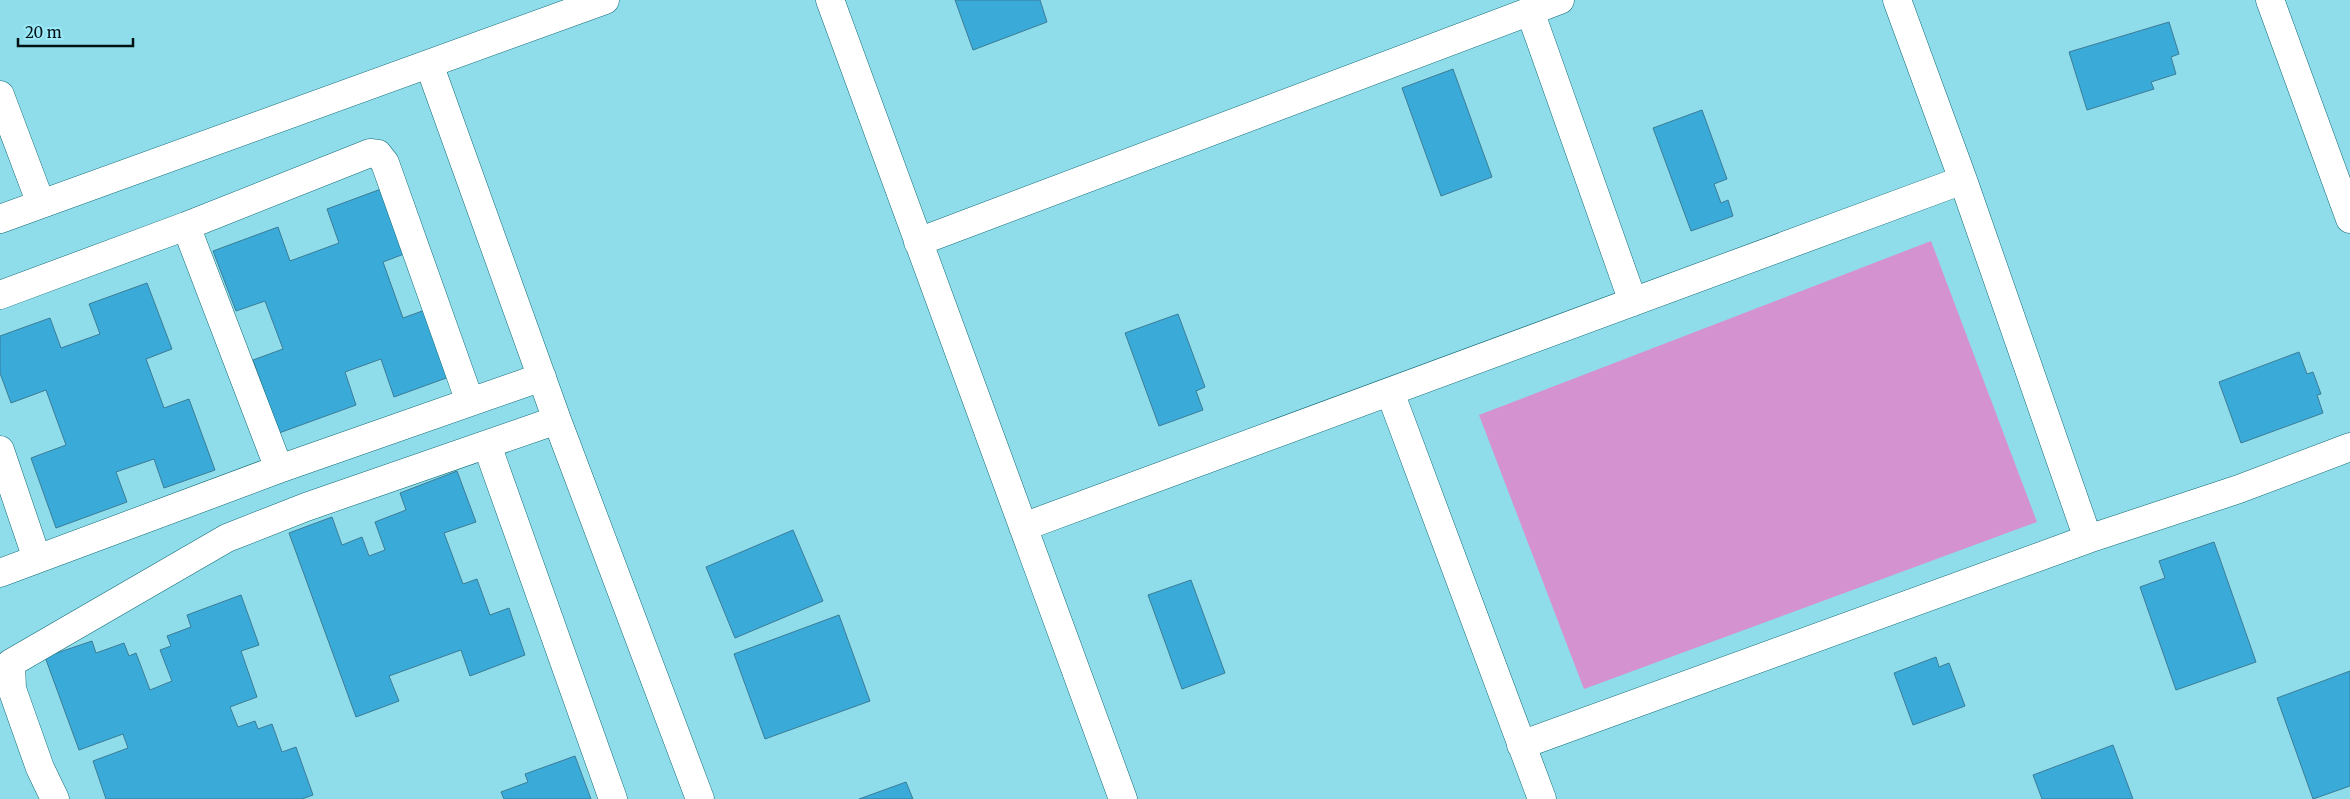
<svg xmlns="http://www.w3.org/2000/svg" width="2350" height="799" viewBox="0 0 2350 799" font-family="Merriweather,serif">
	<style>
		.green { fill: #d592d1 }
		.building { fill: #3aabd8; stroke: #3b7c98 }
		.lines { fill: none; stroke-linecap: round; stroke-linejoin: round }
		.minor-casing { stroke: #116b77; stroke-width: 29 }
		.minor { stroke: #fff; stroke-width: 28 }
	</style>
	<rect width="100%" height="100%" fill="#8fddea"/>
	<path class="green" d="M1931 241 2037 522 1584 689 1479 415Z"/>
	<path class="building" d="M955 0H1040L1047 22 973 50Z
		M2169 22 2179 54 2171 57 2176 74 2151 82 2154 89 2087 110 2069 52Z
		M1453 69 1492 177 1441 196 1402 88Z
		M1702 110 1727 179 1714 184 1721 203 1728 200 1733 216 1691 231 1653 128Z
		M381 189 404 254 383 262 403 318 425 310 449 377 394 397 381 359 345 372 356 405 279 433 253 360 283 349 265 301 236 311 213 251 278 227 290 261 339 243 327 209Z
		M147 283 172 349 146 359 164 408 189 399 215 470 164 488 154 459 116 472 127 502 56 528 31 458 66 445 46 390 11 403 0 373V336L50 318 61 348 100 334 89 304Z
		M1178 314 1205 387 1196 391 1203 410 1159 426 1125 333Z
		M2299 352 2307 374 2313 372 2321 394 2317 395 2323 413 2241 443 2219 382Z
		M457 471 476 522 444 533 463 584 477 579 490 615 509 608 525 655 470 676 461 650 389 676 399 701 356 717 289 533 332 517 342 545 362 537 369 556 385 550 375 522 406 510 400 493Z
		M793 530 823 601 735 638 706 567Z
		M2214 542 2256 662 2176 690 2140 587 2165 578 2159 561Z
		M1191 580 1225 673 1182 689 1148 595Z
		M241 595 259 645 241 651 257 697 230 707 238 727 255 721 258 729 272 724 282 752 296 747 313 795 302 799H106L93 761 128 748 123 734 79 750 45 657 92 641 96 653 124 643 129 656 136 653 150 690 172 681 160 650 171 646 167 636 191 627 187 615Z
		M839 615 870 701 765 739 734 654Z
		M1936 657 1939 667 1949 663 1965 706 1913 725 1894 673Z
		M2350 671V786L2313 799 2277 698Z
		M2113 745 2133 799H2042L2033 775Z
		M575 756 591 799H504L501 792 528 782 525 774Z
		M906 782 913 799H859Z"/>
	<g class="lines">
		<g class="minor-casing">
			<path id="minor" d="M830 0 1123 799
				M1897 0 1963 180 2088 539
				M2270 0 2350 219
				M1530 11 1633 302
				M429 64 557 420 700 799
				M0 95 41 204
				M0 219 605 0
				M186 226 279 469
				M918 242 1560 0
				M0 295 186 226 370 153 378 154 385 163 470 402
				M1390 392 1542 799
				M487 445 613 799
				M0 450 37 559
				M1023 527 1963 180
				M0 573 279 469 542 377
				M1521 745 2088 539 2239 489 2350 447
				M55 799 40 768 12 689 11 663 227 538 306 507 557 420"/>
		</g>
		<use href="#minor" class="minor"/>
	</g>
	<path d="M18 38v8h115v-8" fill="none" stroke="#001114" stroke-width="2.5"/>
	<text x="25" y="38" font-size="15" fill="#001114" stroke="#9ceaf7" stroke-width="4" paint-order="stroke">20 m</text>
</svg>
